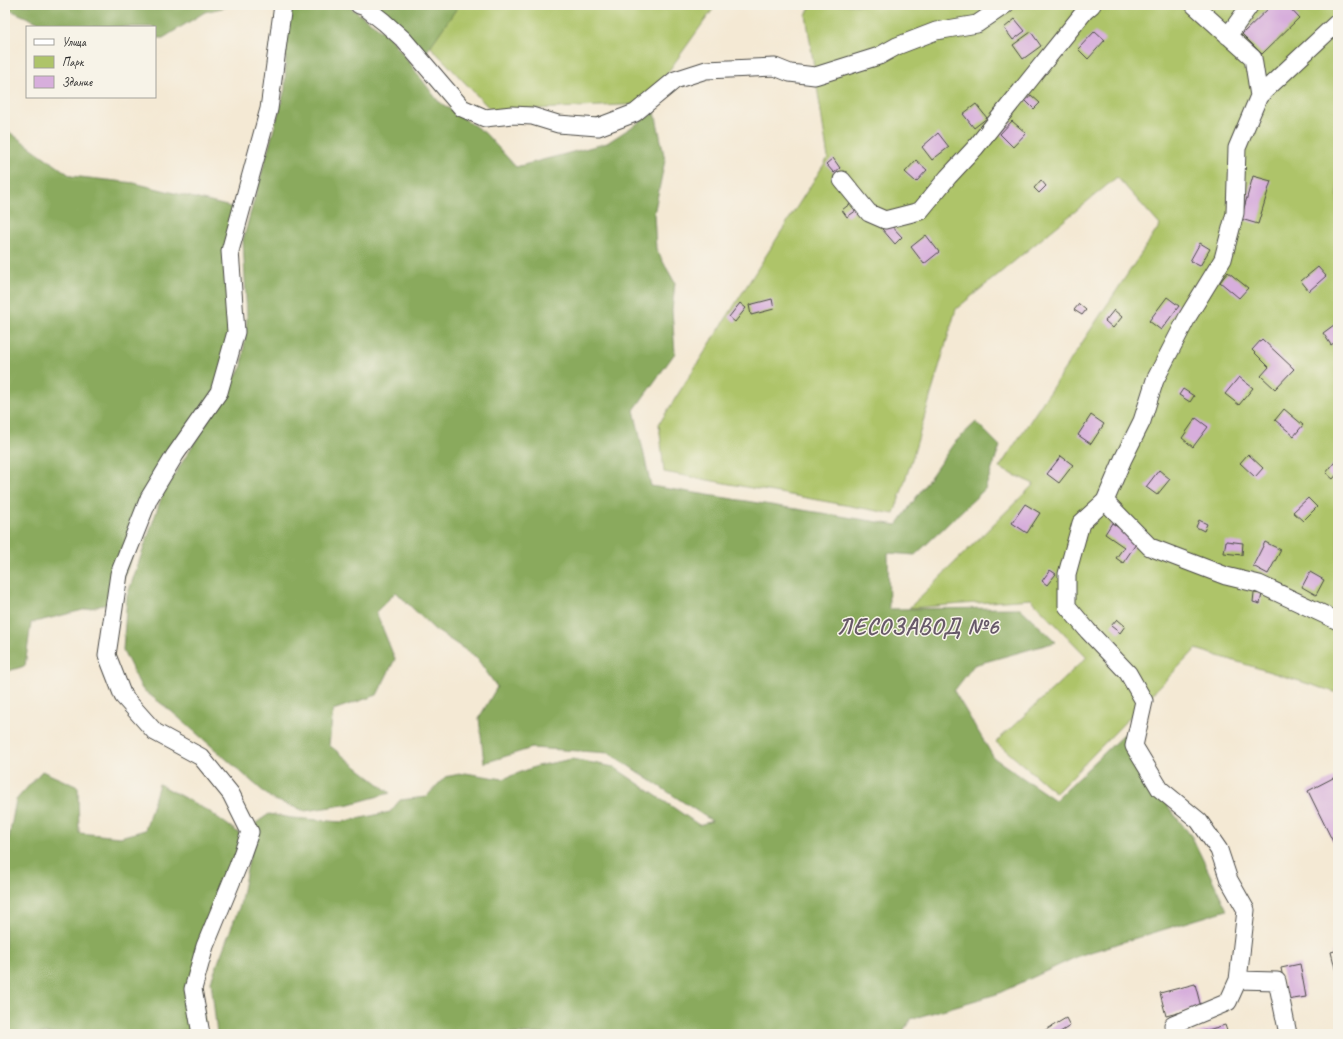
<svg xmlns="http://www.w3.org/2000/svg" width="1343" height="1039" viewBox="0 0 1343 1039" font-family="Caveat,sans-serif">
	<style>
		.green { fill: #aec469; stroke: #6c784a }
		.forest { fill: #8aaa5d; stroke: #5a6a44 }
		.building { fill: #d7aedc }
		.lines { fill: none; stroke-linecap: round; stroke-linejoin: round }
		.minor-casing { stroke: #494844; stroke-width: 19 }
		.minor { stroke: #fff; stroke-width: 17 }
		.labels { text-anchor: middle; stroke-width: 3; stroke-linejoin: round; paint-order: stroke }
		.district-label { font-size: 23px; font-weight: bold; letter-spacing: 1px; fill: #675969; stroke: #f7f3e8 }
	</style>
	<rect width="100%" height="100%" fill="#f7f3e8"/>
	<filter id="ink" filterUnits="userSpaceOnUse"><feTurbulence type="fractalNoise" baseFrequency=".025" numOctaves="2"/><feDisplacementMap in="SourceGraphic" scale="8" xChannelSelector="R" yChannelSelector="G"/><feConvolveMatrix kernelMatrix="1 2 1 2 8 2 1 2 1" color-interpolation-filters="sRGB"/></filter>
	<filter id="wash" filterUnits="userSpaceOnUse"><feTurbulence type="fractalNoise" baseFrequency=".012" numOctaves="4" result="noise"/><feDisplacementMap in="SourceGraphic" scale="16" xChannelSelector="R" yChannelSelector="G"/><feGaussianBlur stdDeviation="0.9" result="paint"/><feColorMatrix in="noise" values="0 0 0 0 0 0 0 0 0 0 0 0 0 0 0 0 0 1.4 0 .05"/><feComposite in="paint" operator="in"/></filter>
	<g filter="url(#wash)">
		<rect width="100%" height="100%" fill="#f4e9d4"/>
		<path class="green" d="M407 5H716L645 104 492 111 402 17Z
			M811 5H1338V693L1196 649 1056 793 996 742 1087 657 1031 599 909 608 1034 484 999 468 1160 225 1117 177 956 309 913 456 894 514 664 472 659 424 828 158 806 15Z"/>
		<path class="forest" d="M5 5H234L205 12 163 38H155V27H49L5 8Z
			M302 5H347L377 27 390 37 438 101 485 133 516 167 607 143 655 112 665 160 654 214 656 249 675 283 672 310 675 353 634 410 651 486 897 525 954 443 976 422 1000 446 985 489 915 555 888 553 889 609 1020 608 1056 642 974 665 954 691 994 758 1055 800 1124 734 1138 768 1192 837 1227 910 1081 955 997 994 911 1019 901 1034H217L211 981 240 905 256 823 269 814 292 818 342 822 390 812 400 800 426 797 445 777 465 773 503 779 537 766 572 759 614 767 699 825 712 821 609 753 532 748 484 763 479 718 497 687 476 657 434 629 396 592 376 612 395 659 377 695 333 710 329 745 390 793 350 804 305 811 272 799 171 711 142 689 123 650 127 596 163 493 242 366 247 318 243 240 285 89 287 8Z
			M368 5H459L425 54Z
			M5 129 71 176 134 183 243 210 224 271 238 312 221 381 158 485 115 602 31 623 25 666 5 672Z
			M42 771 78 787 79 833 120 837 145 830 159 784 210 812 243 836 200 975 205 1034H5V840L9 838 16 800Z"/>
		<g id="blocks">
			<path class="building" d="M1272 5H1287L1299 18 1262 54 1242 34Z
				M1015 19 1025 31 1013 40 1004 28Z
				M1095 31 1105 40 1088 59 1078 49Z
				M1031 32 1041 46 1023 59 1013 45Z
				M1031 95 1040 103 1034 109 1026 101Z
				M976 104 987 118 974 128 963 114Z
				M1012 121 1026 133 1013 147 1000 134Z
				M938 133 949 147 932 160 922 147Z
				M833 158 840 168 834 173 826 164Z
				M916 160 927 170 916 182 905 172Z
				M1253 176 1271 181 1258 224 1241 219Z
				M1041 180 1046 186 1039 193 1034 188Z
				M851 203 857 210 847 217 842 210Z
				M889 223 902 237 895 244 882 229Z
				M926 235 939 252 924 264 911 247Z
				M1200 243 1210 249 1200 266 1190 261Z
				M1318 267 1326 276 1309 291 1301 281Z
				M1228 272 1248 288 1239 298 1220 282Z
				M1167 297 1179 306 1161 330 1149 321Z
				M772 299 774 309 751 315 749 305Z
				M740 303 746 308 735 322 729 317Z
				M1079 304 1086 310 1082 315 1074 310Z
				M1114 310 1122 317 1113 328 1105 321Z
				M1338 322V340L1331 345 1323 333Z
				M1262 339 1294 369 1275 389 1261 376 1269 367 1252 350Z
				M1239 377 1253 388 1239 405 1225 394Z
				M1183 389 1194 396 1190 402 1179 395Z
				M1284 409 1303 425 1294 436 1275 420Z
				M1091 415 1104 424 1091 444 1078 435Z
				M1196 418 1208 427 1193 447 1182 438Z
				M1248 454 1263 468 1255 477 1240 463Z
				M1061 456 1073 465 1059 483 1047 474Z
				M1338 458V473L1333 479 1326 473Z
				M1159 470 1170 479 1157 495 1146 487Z
				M1308 498 1317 507 1303 521 1293 512Z
				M1025 504 1040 513 1027 533 1012 523Z
				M1199 520 1207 524 1204 531 1196 527Z
				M1112 523 1138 541 1123 563 1116 558 1124 547 1105 534Z
				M1226 541 1243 543 1242 555 1224 553Z
				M1265 542 1281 550 1268 574 1253 566Z
				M1050 570 1056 574 1047 585 1042 581Z
				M1310 572 1324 580 1316 595 1302 587Z
				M1254 593 1262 594 1260 604 1253 602Z
				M1117 619 1125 626 1120 633 1111 626Z
				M1337 776 1338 779V852L1308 791Z
				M1338 950V976H1337L1331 952Z
				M1300 964 1306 997 1287 1000 1281 968Z
				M1195 984 1201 1007 1166 1016 1160 993Z
				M1066 1018 1070 1026 1057 1034H1045L1044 1031Z
				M1225 1025 1228 1034H1194Z"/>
		</g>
	</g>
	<g filter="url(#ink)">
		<use href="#blocks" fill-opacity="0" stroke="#494844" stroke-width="1"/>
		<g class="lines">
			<g class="minor-casing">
				<path id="minor" d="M359 5 365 7 384 22 403 39 462 108 485 118 512 115 532 116 558 124 598 127 635 113 675 80 706 70 775 67 790 73 815 76 879 56 897 46 936 31 977 24 1005 5
					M1194 5 1253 58 1259 96
					M1228 36 1250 5
					M842 180 869 213 885 220 920 211 948 177 975 148 1085 11 1092 5
					M1105 501 1150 547 1226 576 1259 584 1338 621
					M1238 980 1277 981 1288 1034
					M1173 1025 1228 1002 1238 980 1246 910 1229 880 1219 850 1199 821 1160 789 1134 746 1144 701 1128 673 1088 631 1067 606V574L1081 523 1105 501 1123 459 1142 421 1155 380 1188 316 1223 259 1235 213 1237 148 1259 96 1338 22
					M201 1034 193 989 205 946 238 866 250 832 231 794 201 757 155 732 123 696 107 655 119 574 149 498 175 455 219 392 236 332 230 251 269 109 283 5"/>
			</g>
			<use href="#minor" class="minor"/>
		</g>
	</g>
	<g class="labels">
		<g class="district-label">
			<text x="918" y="634">ЛЕСОЗАВОД №6</text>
		</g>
	</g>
	<rect width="1343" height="1039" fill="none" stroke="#f7f3e8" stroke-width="20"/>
	<rect x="26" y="26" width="130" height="72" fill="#f7f3e8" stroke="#a5a39c"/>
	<rect x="34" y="39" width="20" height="6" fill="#ffffff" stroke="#a5a39c"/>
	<text x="62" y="46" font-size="12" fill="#2b2b2b">Улица</text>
	<rect x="34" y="56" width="20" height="12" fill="#aec469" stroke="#a5a39c"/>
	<text x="62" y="66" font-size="12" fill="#2b2b2b">Парк</text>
	<rect x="34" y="76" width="20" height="12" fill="#d7aedc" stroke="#a5a39c"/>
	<text x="62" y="86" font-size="12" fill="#2b2b2b">Здание</text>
</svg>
